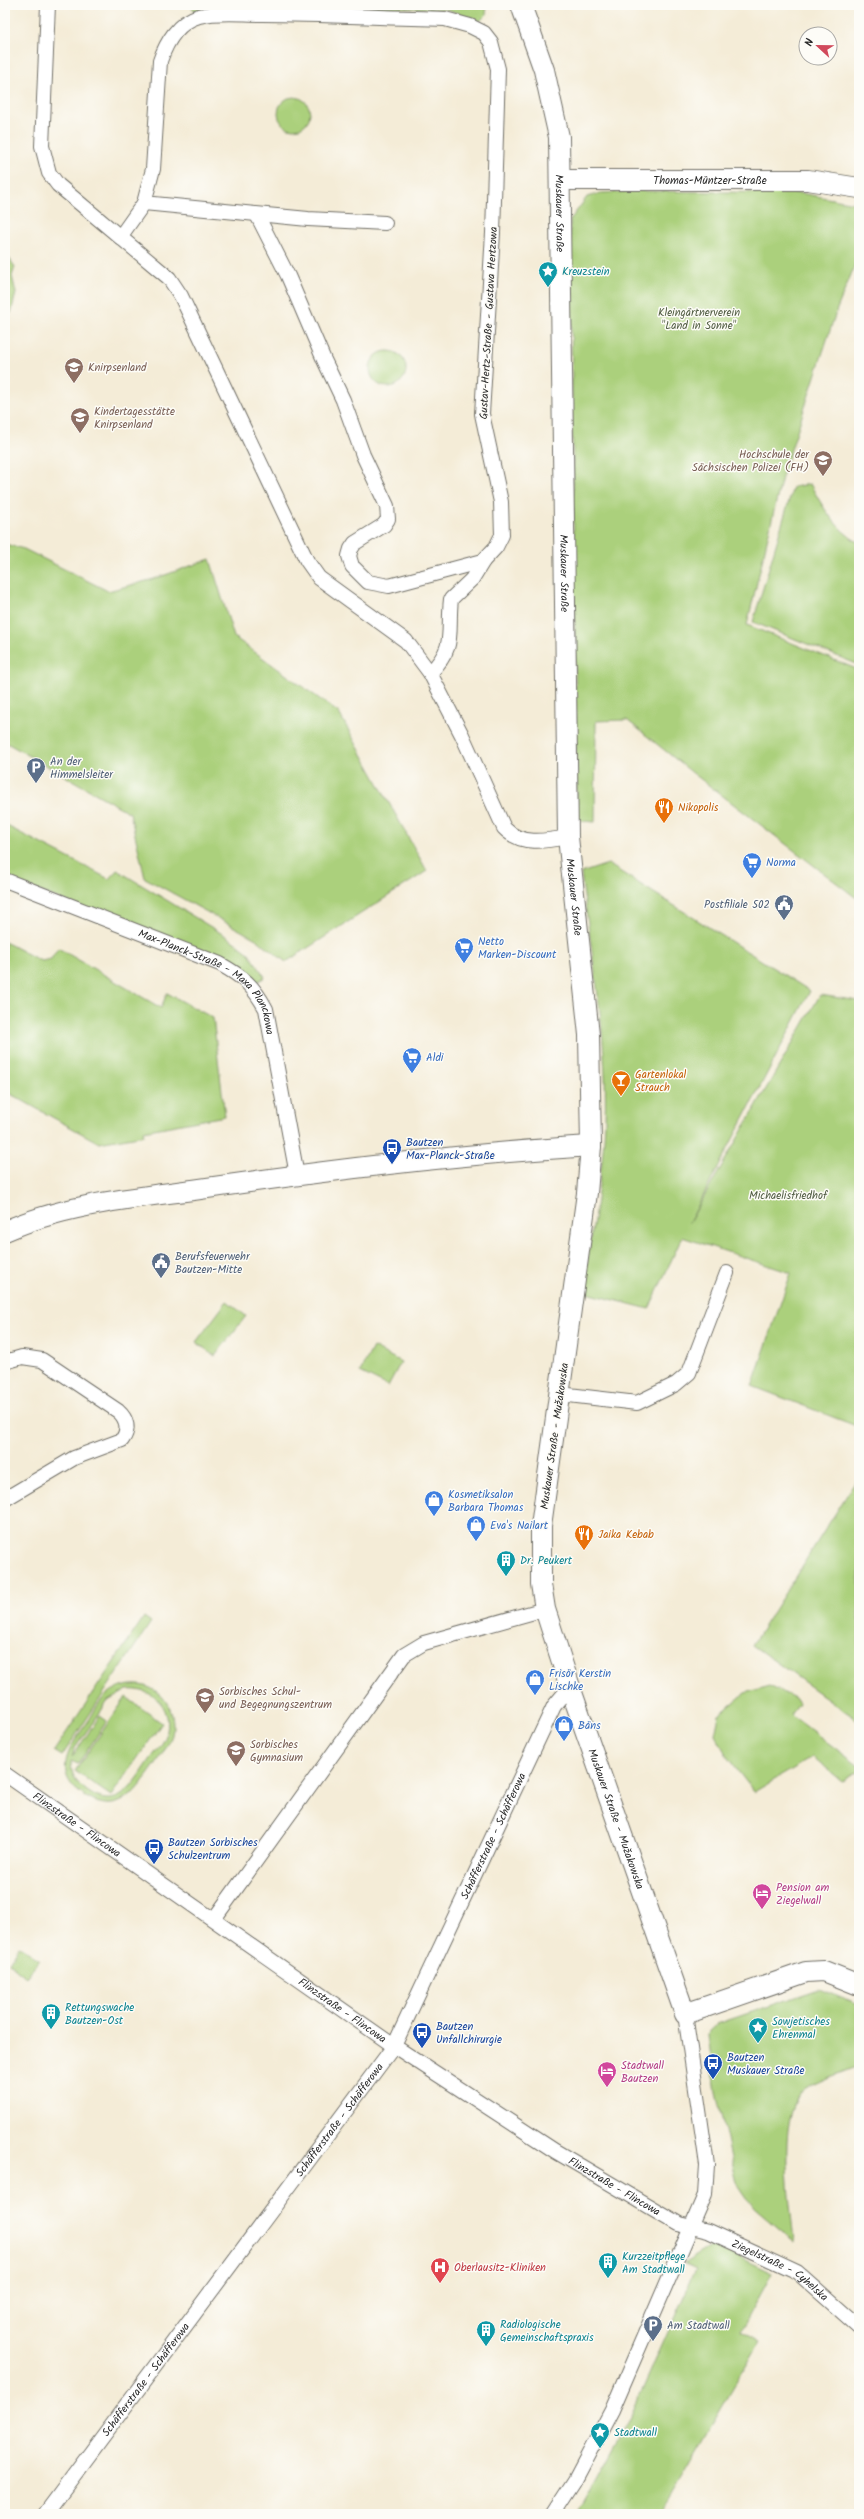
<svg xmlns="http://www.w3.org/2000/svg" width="864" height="2519" viewBox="0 0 864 2519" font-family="Kalam,sans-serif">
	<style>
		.green { fill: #abd07b; stroke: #6b7e53; fill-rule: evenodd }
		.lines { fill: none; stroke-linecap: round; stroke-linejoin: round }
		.street-casing { stroke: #716f67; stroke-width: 16 }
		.secondary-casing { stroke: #716f67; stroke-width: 22 }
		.street { stroke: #fff; stroke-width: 14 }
		.secondary { stroke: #fff; stroke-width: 20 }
		.labels { text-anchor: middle; stroke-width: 3; stroke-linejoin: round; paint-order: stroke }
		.street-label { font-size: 11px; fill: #2b2b2b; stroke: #fdfcf7 }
		.culture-label { font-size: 11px; fill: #0d838f; stroke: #fdfcf7; text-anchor: start }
		.park-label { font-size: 11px; fill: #515d43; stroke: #fdfcf7 }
		.education-label { font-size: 11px; fill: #785e54; stroke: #fdfcf7; text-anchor: start }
		.service-label { font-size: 11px; fill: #4e5e75; stroke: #fdfcf7; text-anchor: start }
		.food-label { font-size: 11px; fill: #c56008; stroke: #fdfcf7; text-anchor: start }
		.shop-label { font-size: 11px; fill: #366cbe; stroke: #fdfcf7; text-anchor: start }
		.transit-label { font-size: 11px; fill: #164399; stroke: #fdfcf7; text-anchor: start }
		.hotel-label { font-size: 11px; fill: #b23c85; stroke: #fdfcf7; text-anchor: start }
		.health-label { font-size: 11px; fill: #be3a42; stroke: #fdfcf7; text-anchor: start }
	</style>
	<rect width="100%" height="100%" fill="#fdfcf7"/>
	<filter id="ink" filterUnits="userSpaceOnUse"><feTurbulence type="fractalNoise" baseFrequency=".025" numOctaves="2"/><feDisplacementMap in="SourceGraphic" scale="8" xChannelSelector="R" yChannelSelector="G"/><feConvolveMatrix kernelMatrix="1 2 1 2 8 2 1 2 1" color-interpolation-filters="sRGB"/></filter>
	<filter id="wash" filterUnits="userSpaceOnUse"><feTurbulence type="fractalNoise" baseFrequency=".012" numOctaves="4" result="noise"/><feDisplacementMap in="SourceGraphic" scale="16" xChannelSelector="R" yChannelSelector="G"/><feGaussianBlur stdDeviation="0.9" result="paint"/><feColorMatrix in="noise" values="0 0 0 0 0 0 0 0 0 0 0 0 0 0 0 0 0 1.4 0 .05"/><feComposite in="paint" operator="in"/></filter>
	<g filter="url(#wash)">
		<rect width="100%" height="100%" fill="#f4ecd7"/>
		<path class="green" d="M191 5H226L194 11Z
			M313 5H487L486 15 480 21 446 9Z
			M278 113a16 16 0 1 1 32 0a16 16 0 1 1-32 0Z
			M639 191 800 193 859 204V255L837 309 782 477 747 625 859 670V900L694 774 627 720 596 721 595 822 581 821 577 817 570 220 587 197 601 193Z
			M9 258 15 267 12 276 16 293 11 313 5 316V261Z
			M370 369a18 18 0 1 1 36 0a18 18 0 1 1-36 0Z
			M810 484C823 507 835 529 859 543V665L753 622 793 487Z
			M5 544 24 549 108 591 154 579 210 559 234 637 339 713 427 871 286 962 256 939 145 878 130 813 5 742Z
			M5 825 109 879 117 870 229 938 249 953 265 977 257 982 244 969 5 878Z
			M608 864 810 991 689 1223 820 995 859 1001V1427L752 1386 791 1273 682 1237 649 1309 583 1292C590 1241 600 1190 604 1139 611 1051 592 960 581 873Z
			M5 942 41 961 51 959 58 948 161 1008 167 993 213 1018 225 1116 143 1131 144 1135 99 1143 5 1091Z
			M227 1301 246 1316 215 1356 196 1342Z
			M373 1347 401 1362 388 1386 360 1372Z
			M859 1476V1721L752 1645Z
			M144 1617 151 1622 62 1756 54 1751Z
			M131 1685C159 1682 178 1709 172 1735 168 1749 141 1786 131 1795 125 1800 118 1803 112 1804 101 1805 92 1801 83 1795 49 1772 72 1744 89 1720 94 1712 100 1699 109 1693 115 1688 123 1686 131 1685ZM127 1690C151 1687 172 1706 167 1731 166 1741 156 1751 150 1760 134 1783 119 1814 87 1791 76 1783 71 1775 71 1761L78 1764 107 1721 100 1716 72 1757 75 1748 108 1701Z
			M769 1686 795 1698 799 1704 791 1715 859 1766V1771L842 1781 813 1757 754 1792 728 1758 715 1734 719 1715 745 1693Z
			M126 1697 162 1723 111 1796 75 1771Z
			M19 1946 40 1960 26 1977 9 1963Z
			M819 1989 859 2005V2066C849 2069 810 2085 803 2091 775 2118 791 2206 794 2242L754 2208 737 2183 716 2092 708 2036 709 2031 717 2024Z
			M713 2245 772 2273 741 2331 760 2342 660 2514H577L628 2422 696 2269 683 2263Z"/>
	</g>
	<g filter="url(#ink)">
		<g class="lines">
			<g class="street-casing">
				<g id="street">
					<path d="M48 5 42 146 49 173 58 185 169 278 181 296 307 561 319 578 406 641 430 673 462 735 504 828C521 846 546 841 568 837"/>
					<path d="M144 203 153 169 160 61C166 43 178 22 199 16 218 11 242 14 262 14 323 14 384 18 445 19L470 26 484 33 491 42 498 69 493 233 482 414 501 502 502 535 496 547 483 561 389 586 368 582 352 566 349 556 351 549 355 543 384 525 388 519 387 506 363 455 343 400 324 360 288 276 257 215"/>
					<path d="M120 237 144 203 308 219 385 223"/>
					<path d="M430 673C457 645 447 634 451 599L472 579 483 561"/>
					<path id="s1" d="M5 880 220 964C243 977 253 985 266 1009L297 1175"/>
					<path d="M5 1362 22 1357 42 1360 118 1411C127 1419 130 1429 122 1440L74 1458 5 1499"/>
					<path d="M560 1394 637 1403 676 1384 689 1373 727 1273"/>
					<path id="s2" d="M5 1774 394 2046 555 2151 679 2224 708 2231 797 2272 859 2327"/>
					<path d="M214 1919 404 1655 424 1643 545 1609"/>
					<path id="s3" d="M45 2514 394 2046 554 1706 570 1687"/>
					<path d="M553 2514 575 2480 612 2410 705 2195 707 2165 685 2014"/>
				</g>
			</g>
			<g class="secondary-casing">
				<g id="secondary">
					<path id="s4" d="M521 5 544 70 559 137 568 837 589 1035 591 1146 587 1193 541 1526V1584L545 1609 570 1687 685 2014 806 1972 824 1971 859 1985"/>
					<path id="s5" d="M560 180H808L859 188"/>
					<path d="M5 1231C65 1204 135 1198 200 1189 329 1170 460 1154 591 1146"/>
				</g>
			</g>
			<use href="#street" class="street"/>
			<use href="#secondary" class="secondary"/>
		</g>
	</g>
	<defs>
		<g id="sight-pin" transform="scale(1)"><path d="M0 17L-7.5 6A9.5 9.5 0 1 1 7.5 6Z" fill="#0f9aa8" stroke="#fdfcf7"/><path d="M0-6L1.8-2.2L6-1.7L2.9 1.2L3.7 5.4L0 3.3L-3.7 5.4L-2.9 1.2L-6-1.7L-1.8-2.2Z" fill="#fff"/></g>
		<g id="school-pin" transform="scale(1)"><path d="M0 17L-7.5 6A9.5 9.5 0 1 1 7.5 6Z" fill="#8d6e63" stroke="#fdfcf7"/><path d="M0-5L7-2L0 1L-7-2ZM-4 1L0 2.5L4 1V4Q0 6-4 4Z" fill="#fff"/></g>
		<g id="university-pin" transform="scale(1)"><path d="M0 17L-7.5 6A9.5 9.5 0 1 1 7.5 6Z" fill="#8d6e63" stroke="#fdfcf7"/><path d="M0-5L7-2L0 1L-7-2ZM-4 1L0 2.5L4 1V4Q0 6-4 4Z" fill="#fff"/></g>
		<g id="parking-pin" transform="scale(1)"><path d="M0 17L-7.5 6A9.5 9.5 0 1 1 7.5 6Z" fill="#5c6f8a" stroke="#fdfcf7"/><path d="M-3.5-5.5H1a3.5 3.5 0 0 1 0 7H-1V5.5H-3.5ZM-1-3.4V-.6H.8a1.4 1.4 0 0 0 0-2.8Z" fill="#fff"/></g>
		<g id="restaurant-pin" transform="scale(1)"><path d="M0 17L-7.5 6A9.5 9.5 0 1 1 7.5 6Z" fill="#e8710a" stroke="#fdfcf7"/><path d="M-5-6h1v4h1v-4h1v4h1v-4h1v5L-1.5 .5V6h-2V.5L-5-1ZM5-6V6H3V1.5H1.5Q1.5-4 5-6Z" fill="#fff"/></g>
		<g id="supermarket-pin" transform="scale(1)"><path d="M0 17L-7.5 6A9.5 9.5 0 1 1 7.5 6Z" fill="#3f7fe0" stroke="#fdfcf7"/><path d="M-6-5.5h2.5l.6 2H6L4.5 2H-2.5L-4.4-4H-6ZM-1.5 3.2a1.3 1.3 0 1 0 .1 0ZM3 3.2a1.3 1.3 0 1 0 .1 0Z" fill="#fff"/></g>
		<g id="civic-pin" transform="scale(1)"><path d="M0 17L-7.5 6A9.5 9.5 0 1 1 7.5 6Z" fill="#5c6f8a" stroke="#fdfcf7"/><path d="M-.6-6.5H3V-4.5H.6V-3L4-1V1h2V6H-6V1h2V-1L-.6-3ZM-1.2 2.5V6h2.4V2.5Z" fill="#fff"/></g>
		<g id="bar-pin" transform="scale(1)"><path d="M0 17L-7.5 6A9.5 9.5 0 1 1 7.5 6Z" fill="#e8710a" stroke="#fdfcf7"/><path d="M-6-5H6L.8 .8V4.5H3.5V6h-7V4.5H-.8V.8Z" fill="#fff"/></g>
		<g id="bus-pin" transform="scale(1)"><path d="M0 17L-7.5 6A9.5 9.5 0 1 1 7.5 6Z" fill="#1a4fb4" stroke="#fdfcf7"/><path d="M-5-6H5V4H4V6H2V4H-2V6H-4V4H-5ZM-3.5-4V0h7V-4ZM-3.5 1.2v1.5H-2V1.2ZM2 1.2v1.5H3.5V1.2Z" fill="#fff"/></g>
		<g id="shop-pin" transform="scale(1)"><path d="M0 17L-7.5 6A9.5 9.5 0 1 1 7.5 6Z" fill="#3f7fe0" stroke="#fdfcf7"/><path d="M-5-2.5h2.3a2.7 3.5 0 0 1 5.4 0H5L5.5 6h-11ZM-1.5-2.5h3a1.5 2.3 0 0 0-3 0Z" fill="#fff"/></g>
		<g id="building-pin" transform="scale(1)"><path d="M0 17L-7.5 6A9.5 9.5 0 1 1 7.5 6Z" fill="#0f9aa8" stroke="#fdfcf7"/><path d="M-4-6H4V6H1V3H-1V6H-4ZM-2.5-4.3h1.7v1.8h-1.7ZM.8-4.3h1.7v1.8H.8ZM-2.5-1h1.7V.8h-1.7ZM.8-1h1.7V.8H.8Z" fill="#fff"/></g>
		<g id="hotel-pin" transform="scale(1)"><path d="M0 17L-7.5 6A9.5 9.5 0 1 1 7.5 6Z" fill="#d1479c" stroke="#fdfcf7"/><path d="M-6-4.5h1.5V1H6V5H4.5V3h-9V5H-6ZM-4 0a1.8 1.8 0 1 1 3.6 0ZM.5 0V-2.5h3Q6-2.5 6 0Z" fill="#fff"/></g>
		<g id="hospital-pin" transform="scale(1)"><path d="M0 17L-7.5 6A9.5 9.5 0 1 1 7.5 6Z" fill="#e0444e" stroke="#fdfcf7"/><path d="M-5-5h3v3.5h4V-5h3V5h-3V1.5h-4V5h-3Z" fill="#fff"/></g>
	</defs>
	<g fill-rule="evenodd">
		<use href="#sight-pin" x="548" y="271"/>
		<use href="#school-pin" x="74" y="367"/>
		<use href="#school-pin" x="80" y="417"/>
		<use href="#university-pin" x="823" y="460"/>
		<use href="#parking-pin" x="36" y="767"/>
		<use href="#restaurant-pin" x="664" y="807"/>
		<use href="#supermarket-pin" x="752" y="862"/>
		<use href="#civic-pin" x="784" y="904"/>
		<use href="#supermarket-pin" x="464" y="947"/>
		<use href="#supermarket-pin" x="412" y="1057"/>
		<use href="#bar-pin" x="621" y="1080"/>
		<use href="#bus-pin" x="392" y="1148"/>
		<use href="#civic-pin" x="161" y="1262"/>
		<use href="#shop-pin" x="434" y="1500"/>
		<use href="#shop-pin" x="476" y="1525"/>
		<use href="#restaurant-pin" x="584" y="1534"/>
		<use href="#building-pin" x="506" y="1560"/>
		<use href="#shop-pin" x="535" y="1679"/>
		<use href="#school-pin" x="205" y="1697"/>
		<use href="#shop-pin" x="564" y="1725"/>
		<use href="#school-pin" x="236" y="1750"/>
		<use href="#bus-pin" x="154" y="1848"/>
		<use href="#hotel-pin" x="762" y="1893"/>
		<use href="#building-pin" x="51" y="2013"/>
		<use href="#sight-pin" x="758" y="2027"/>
		<use href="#bus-pin" x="422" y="2032"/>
		<use href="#bus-pin" x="713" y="2063"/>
		<use href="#hotel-pin" x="607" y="2071"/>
		<use href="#building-pin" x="608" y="2262"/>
		<use href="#hospital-pin" x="440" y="2267"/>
		<use href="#parking-pin" x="653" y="2325"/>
		<use href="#building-pin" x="486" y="2330"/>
		<use href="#sight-pin" x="600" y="2432"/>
	</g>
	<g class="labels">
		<g class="street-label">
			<text dy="4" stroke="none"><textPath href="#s5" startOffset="150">Thomas-Müntzer-Straße</textPath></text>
			<text dy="4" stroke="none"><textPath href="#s4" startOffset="214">Muskauer Straße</textPath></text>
			<text transform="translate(488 323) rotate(-87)" y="4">Gustav-Hertz-Straße - Gustava Hertzowa</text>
			<text dy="4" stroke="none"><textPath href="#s4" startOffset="574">Muskauer Straße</textPath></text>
			<text dy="4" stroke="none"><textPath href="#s4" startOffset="898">Muskauer Straße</textPath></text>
			<text dy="4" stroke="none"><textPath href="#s1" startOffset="233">Max-Planck-Straße - Maxa Planckowa</textPath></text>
			<text transform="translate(554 1436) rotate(-82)" y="4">Muskauer Straße - Mužakowska</text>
			<text dy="4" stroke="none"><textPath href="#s4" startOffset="1836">Muskauer Straße - Mužakowska</textPath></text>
			<text dy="4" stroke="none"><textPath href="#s2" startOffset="88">Flinzstraße - Flincowa</textPath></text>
			<text dy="4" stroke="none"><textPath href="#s3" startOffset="816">Schäfferstraße - Schäfferowa</textPath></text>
			<text dy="4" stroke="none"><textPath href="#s2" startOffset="412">Flinzstraße - Flincowa</textPath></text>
			<text dy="4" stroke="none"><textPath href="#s3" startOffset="492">Schäfferstraße - Schäfferowa</textPath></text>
			<text dy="4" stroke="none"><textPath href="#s2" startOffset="736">Flinzstraße - Flincowa</textPath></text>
			<text dy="4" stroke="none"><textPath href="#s2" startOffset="923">Ziegelstraße - Cyhelska</textPath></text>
			<text dy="4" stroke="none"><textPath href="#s3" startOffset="168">Schäfferstraße - Schäfferowa</textPath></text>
		</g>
		<g class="culture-label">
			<text x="562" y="275">Kreuzstein</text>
			<text x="520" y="1564">Dr. Peukert</text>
			<text x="65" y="2011">Rettungswache<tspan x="65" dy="13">Bautzen-Ost</tspan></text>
			<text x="772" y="2025">Sowjetisches<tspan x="772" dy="13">Ehrenmal</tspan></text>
			<text x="622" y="2260">Kurzzeitpflege<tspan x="622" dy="13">Am Stadtwall</tspan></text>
			<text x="500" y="2328">Radiologische<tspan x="500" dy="13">Gemeinschaftspraxis</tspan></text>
			<text x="614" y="2436">Stadtwall</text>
		</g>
		<g class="park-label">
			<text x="699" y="316">Kleingärtnerverein<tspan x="699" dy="13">"Land in Sonne"</tspan></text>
			<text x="788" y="1199">Michaelisfriedhof</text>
		</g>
		<g class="education-label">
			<text x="88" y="371">Knirpsenland</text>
			<text x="94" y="415">Kindertagesstätte<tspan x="94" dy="13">Knirpsenland</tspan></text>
			<text x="809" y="458" text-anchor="end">Hochschule der<tspan x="809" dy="13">Sächsischen Polizei (FH)</tspan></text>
			<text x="219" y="1695">Sorbisches Schul-<tspan x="219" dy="13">und Begegnungszentrum</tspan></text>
			<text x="250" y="1748">Sorbisches<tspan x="250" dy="13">Gymnasium</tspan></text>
		</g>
		<g class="service-label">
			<text x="50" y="765">An der<tspan x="50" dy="13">Himmelsleiter</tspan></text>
			<text x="770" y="908" text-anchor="end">Postfiliale 502</text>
			<text x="175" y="1260">Berufsfeuerwehr<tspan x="175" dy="13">Bautzen-Mitte</tspan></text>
			<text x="667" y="2329">Am Stadtwall</text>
		</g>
		<g class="food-label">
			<text x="678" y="811">Nikopolis</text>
			<text x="635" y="1078">Gartenlokal<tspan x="635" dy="13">Strauch</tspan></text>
			<text x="598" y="1538">Jaika Kebab</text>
		</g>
		<g class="shop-label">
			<text x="766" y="866">Norma</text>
			<text x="478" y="945">Netto<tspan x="478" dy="13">Marken-Discount</tspan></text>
			<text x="426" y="1061">Aldi</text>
			<text x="448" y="1498">Kosmetiksalon<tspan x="448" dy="13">Barbara Thomas</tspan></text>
			<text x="490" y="1529">Eva's Nailart</text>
			<text x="549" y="1677">Frisör Kerstin<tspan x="549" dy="13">Lischke</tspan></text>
			<text x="578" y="1729">Bäns</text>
		</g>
		<g class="transit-label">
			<text x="406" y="1146">Bautzen<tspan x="406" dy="13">Max-Planck-Straße</tspan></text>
			<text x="168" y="1846">Bautzen Sorbisches<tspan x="168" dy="13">Schulzentrum</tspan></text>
			<text x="436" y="2030">Bautzen<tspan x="436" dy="13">Unfallchirurgie</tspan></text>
			<text x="727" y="2061">Bautzen<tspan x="727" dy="13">Muskauer Straße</tspan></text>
		</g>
		<g class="hotel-label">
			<text x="776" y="1891">Pension am<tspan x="776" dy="13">Ziegelwall</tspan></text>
			<text x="621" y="2069">Stadtwall<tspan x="621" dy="13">Bautzen</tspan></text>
		</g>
		<g class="health-label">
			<text x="454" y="2271">Oberlausitz-Kliniken</text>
		</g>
	</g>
	<rect width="864" height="2519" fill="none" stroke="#fdfcf7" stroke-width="20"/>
	<g transform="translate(818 46) rotate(292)"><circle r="19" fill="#fdfcf7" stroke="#a9a8a5"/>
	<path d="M0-3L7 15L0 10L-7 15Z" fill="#d1495b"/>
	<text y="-6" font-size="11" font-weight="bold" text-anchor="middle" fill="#2b2b2b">N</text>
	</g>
</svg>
